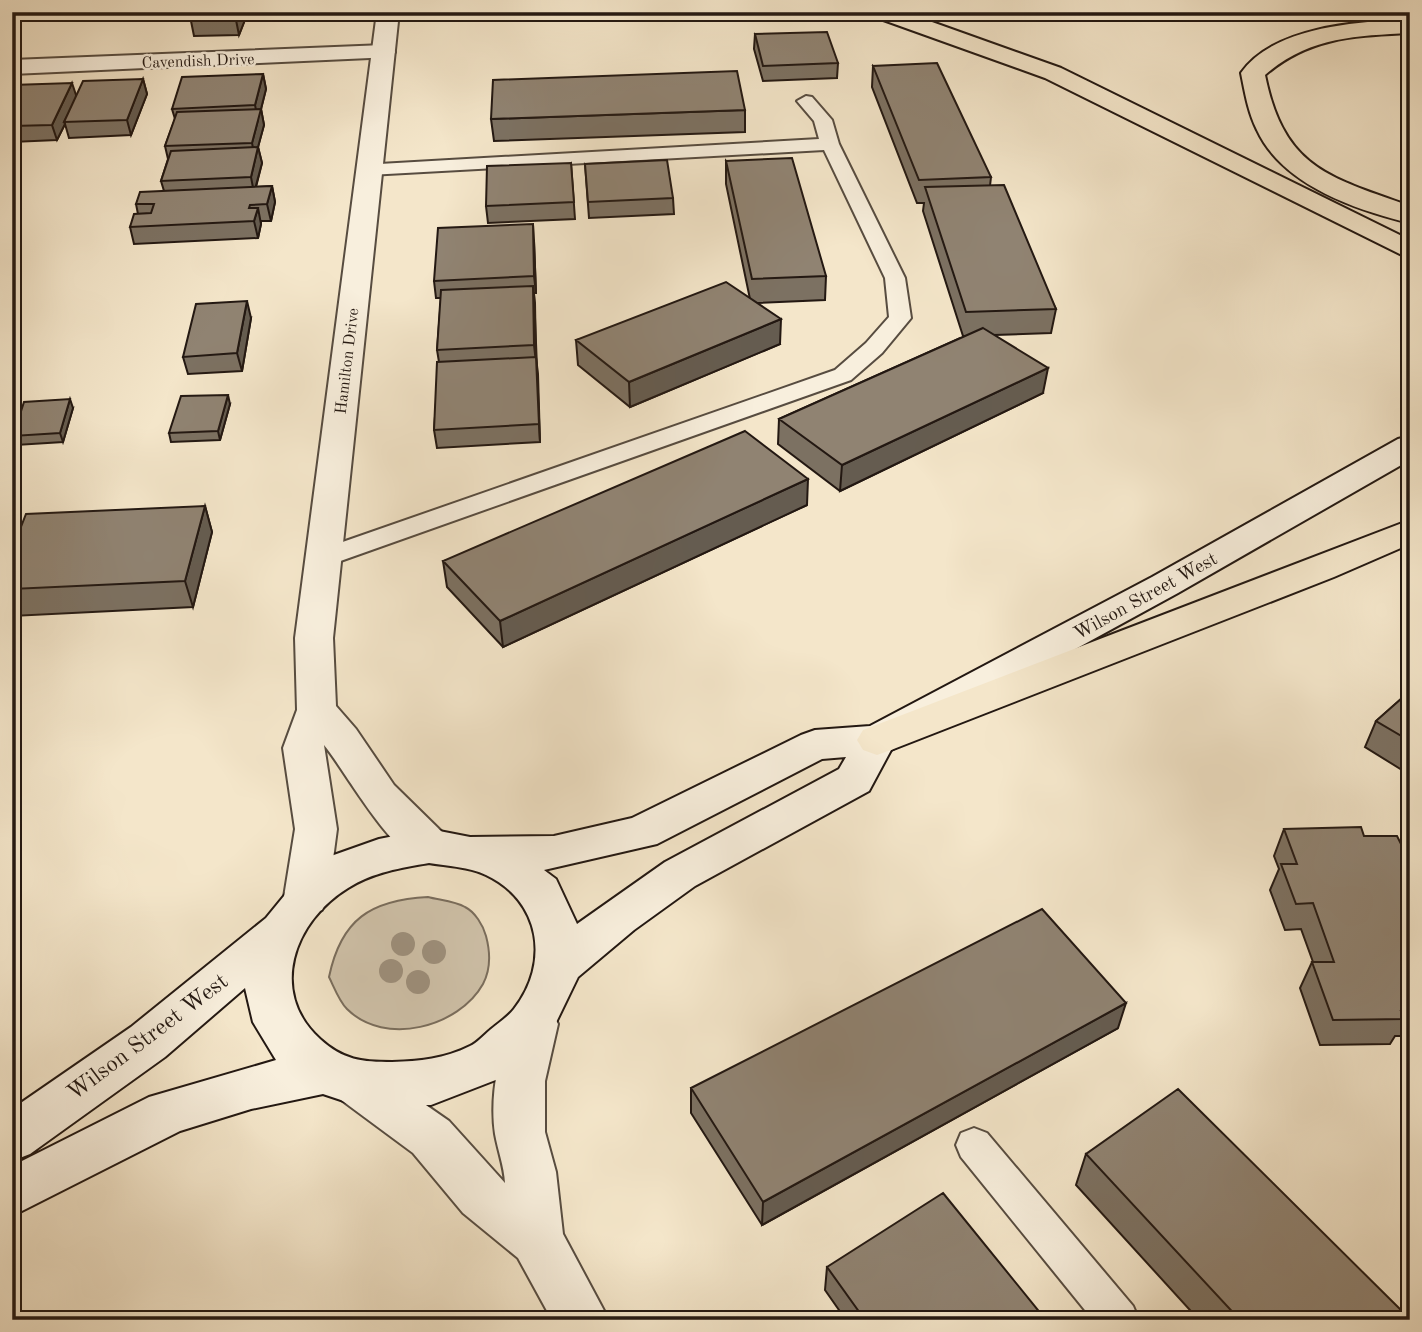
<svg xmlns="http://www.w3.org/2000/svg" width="1422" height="1332" viewBox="0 0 1422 1332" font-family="'Old Standard TT',serif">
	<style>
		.green { fill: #d0c3ab; stroke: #7a6e5e; stroke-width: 2 }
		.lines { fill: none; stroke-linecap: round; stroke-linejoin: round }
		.service-casing { stroke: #574c40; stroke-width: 4 }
		.minor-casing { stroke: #574c40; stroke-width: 4 }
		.tertiary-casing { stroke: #574c40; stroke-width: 4 }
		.secondary-casing { stroke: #231812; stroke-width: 4 }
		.motorway-casing { stroke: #231812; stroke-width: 4 }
		.service { fill: #f8efdd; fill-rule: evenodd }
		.minor { fill: #f8efdd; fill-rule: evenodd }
		.tertiary { fill: #f8efdd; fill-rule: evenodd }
		.secondary { fill: #f8efdd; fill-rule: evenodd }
		.motorway { fill: #f4e6ca; fill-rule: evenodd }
		.tree { fill: #9e917e }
		.wall { fill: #7c7162; stroke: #231812; stroke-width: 2 }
		.shaded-wall { fill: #655c50; stroke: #231812; stroke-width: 2 }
		.building { fill: #908372; stroke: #231812; stroke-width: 2 }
		.labels { text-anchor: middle; stroke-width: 5; stroke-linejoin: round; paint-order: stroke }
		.far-street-label { font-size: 16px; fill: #231812; stroke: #f8efdd }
		.street-label { font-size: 19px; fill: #231812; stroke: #f8efdd }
		.near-street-label { font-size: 23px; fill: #231812; stroke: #f8efdd }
	</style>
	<rect width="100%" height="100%" fill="#f4e6ca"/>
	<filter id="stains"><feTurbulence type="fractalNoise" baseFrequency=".00286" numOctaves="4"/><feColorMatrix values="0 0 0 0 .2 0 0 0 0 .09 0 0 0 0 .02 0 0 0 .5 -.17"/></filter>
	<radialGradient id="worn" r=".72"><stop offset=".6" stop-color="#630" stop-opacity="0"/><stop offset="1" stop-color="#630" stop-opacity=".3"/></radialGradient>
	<path class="green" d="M428 897C439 900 455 901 465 907 475 912 483 925 486 936 490 951 491 969 483 984 459 1027 385 1047 347 1009 339 1001 334 987 329 977 341 919 371 900 428 897Z"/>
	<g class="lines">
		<g class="service-casing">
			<path id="service" d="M806 96 812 97 832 120 839 144 905 278 911 318 882 353 851 380 332 564 323 566 314 564 310 558 314 552 835 370 866 343 889 317 885 278 824 150 369 175 362 173 360 169 362 165 819 139 814 121 797 101Z
				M974 1128 987 1133 1133 1306 1139 1320H1093L961 1157 956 1145 961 1133Z"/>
		</g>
		<g class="minor-casing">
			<path id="minor" d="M384 45 392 47 395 52 392 57 12 74V60Z"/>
		</g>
		<g class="tertiary-casing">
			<path id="tertiary" d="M377 12H399L333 638 336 706 356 729 394 785 444 834 451 846 444 858C440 859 433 863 428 863 394 861 345 770 324 745L337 829 328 897 322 910 306 915 290 910 284 897 295 829 283 748 297 710 295 638Z
				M534 1004 551 1010 558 1024 545 1081V1132L556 1172 563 1234 609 1320H552L518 1258 463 1213 413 1153 340 1099 332 1084 340 1069 357 1062 374 1069 449 1121 505 1183C504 1166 498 1151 495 1134 489 1094 500 1045 517 1010Z"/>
		</g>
		<g class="secondary-casing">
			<path id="secondary" d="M1410 436V460L1178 593 891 750 869 791 695 886 634 930 578 977 548 1039 506 1076 431 1105 359 1106 323 1094 251 1109 180 1131 12 1216V1166L149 1097 276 1060 253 1022 245 988 165 1057 30 1154 12 1161V1109L131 1027 266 918 302 874 331 856 379 839 429 829 470 837 554 836 632 818 801 735 815 730 870 726 1152 577 1398 439ZM846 757 839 769 665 862 577 924 556 879 544 870 657 844 822 759ZM429 863C447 866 470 867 486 875 541 901 550 963 514 1009 508 1017 498 1023 490 1030 484 1035 477 1043 470 1046 444 1059 420 1061 392 1062 362 1062 343 1060 320 1039 268 992 294 921 348 888 373 872 401 868 429 863Z"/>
		</g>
		<g class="motorway-casing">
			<path id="motorway" d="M872 12H904L1061 68 1410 240V259L1045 78 875 17Z
				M1410 19V33C1354 36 1309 37 1265 75 1284 168 1328 177 1410 206V223C1356 210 1282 185 1257 130 1248 112 1245 93 1241 73 1274 26 1358 22 1410 19Z
				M1410 520V544L1334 577 891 750 877 755 863 750 857 740 863 730Z"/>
		</g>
		<use href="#service" class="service"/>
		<use href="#minor" class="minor"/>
		<use href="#tertiary" class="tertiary"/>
		<use href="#secondary" class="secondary"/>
		<use href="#motorway" class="motorway"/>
	</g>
	<g class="tree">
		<circle cx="403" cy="944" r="12"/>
		<circle cx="434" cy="952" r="12"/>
		<circle cx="391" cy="971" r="12"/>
		<circle cx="418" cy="982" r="12"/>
	</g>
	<path class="wall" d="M195 12H248L239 35 194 36 191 21Z
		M755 34 838 63 837 78 763 81 754 49Z
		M873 66 991 177 990 186 1056 309 1051 333 995 335 1043 393 840 491 778 444 779 419 965 336H963L923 211 924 203H917L872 87Z
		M263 74 266 89 261 109 264 125 258 147 262 163 256 187 272 186 275 202 271 221H261V224L258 238 134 244 130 227 138 214 136 204 164 191 161 181 168 159 165 146 175 119 172 109Z
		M143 79 147 94 131 135 69 138 65 124 57 140 12 142V85L76 96Z
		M745 110V132L494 141 491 119Z
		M726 161 826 276 825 300 757 303 780 344 630 407 578 365 576 340 750 299 726 184Z
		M571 163 575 219 488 223 486 206Z
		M585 164 673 198 674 214 589 218Z
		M534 241 536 293H534L540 442 437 448 434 430 439 362 437 350 441 298H436L434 281Z
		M251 318 242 371 188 374 183 357Z
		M230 404 220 440 171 442 169 433Z
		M73 408 63 442 16 445 13 436Z
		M807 505 503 647 447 587 443 561Z
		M205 506 212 532 193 607 12 616V550Z
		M1410 691V775L1365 747 1376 721Z
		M1284 829 1364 836 1401 844H1410V1036H1395L1390 1044 1320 1045 1300 988 1312 962H1313L1301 929 1285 930 1270 890 1279 869 1274 856Z
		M1118 1028 762 1225 691 1113V1088Z
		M1086 1154 1410 1320H1199L1076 1185Z
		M827 1267 1046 1320H846L825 1290Z"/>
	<path class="shaded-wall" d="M239 12H248L239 35 236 20Z
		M263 74 266 89 261 109 264 125 255 158 252 143 258 120 255 105Z
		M143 79 147 94 131 135 127 120Z
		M72 83 77 98 64 122 65 124 57 140 52 125Z
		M258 147 262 163 254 193 251 177Z
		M272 186 275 202 271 221 267 204Z
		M258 208 261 224 258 238 254 221Z
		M533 224 534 241 536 293 534 276Z
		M533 286 535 303 536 363 534 345Z
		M247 301 251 318 242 371 237 353Z
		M781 319 780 344 630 407 629 382Z
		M536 357 538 374 540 442 539 424Z
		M1048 368 1043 393 840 491 842 465Z
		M228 395 230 404 220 440 218 431Z
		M70 399 73 408 63 442 60 433Z
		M808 479 807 505 503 647 500 621Z
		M205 506 212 532 193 607 185 581Z
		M1126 1003 1118 1028 762 1225 763 1202Z"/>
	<path class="building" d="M195 12H239L236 20 191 21Z
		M827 32 838 63 763 66 755 34Z
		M937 63 991 177 919 180 873 66Z
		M737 71 745 110 491 119 493 80Z
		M263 74 255 105 172 109 182 77Z
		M143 79 127 120 64 122 83 81Z
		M72 83 52 125 12 126V85Z
		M261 109 252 143 165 146 177 112Z
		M258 147 251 177 161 181 171 151Z
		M792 158 826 276 752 279 726 161Z
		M667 160 673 198 588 202 585 164Z
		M571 163 574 202 486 206 487 166Z
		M1004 185 1056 309 966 312 925 187Z
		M272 186 267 204 250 205 249 208H258L254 221 130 227 134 214 151 213 154 204H136L140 192Z
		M533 224 534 276 434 281 438 228Z
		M726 282 781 319 629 382 576 340Z
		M533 286 534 345 437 350 441 290Z
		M247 301 237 353 183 357 196 304Z
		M983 328 1048 368 842 465 779 419Z
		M536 357 539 424 434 430 437 362Z
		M228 395 218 431 169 433 181 396Z
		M70 399 60 433 13 436 24 402Z
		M745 431 808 479 500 621 443 561Z
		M205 506 185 581 12 589V550L26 514Z
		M1410 691V741L1376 721Z
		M1361 827 1364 836H1397L1401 844H1410V1011H1401L1404 1019 1333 1020 1312 962H1334L1313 903 1296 904 1281 864H1297L1284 829Z
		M1042 909 1126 1003 763 1202 691 1088Z
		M1178 1089 1410 1319V1320H1240L1086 1154Z
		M943 1193 1046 1320H865L827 1267Z"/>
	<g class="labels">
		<g class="far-street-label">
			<text transform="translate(198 60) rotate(-2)" y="6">Cavendish Drive</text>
			<text transform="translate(346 361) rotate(-83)" y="6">Hamilton Drive</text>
		</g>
		<g class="street-label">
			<text transform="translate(1145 595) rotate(-29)" y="7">Wilson Street West</text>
		</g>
		<g class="near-street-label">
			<text transform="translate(147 1036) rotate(-37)" y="8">Wilson Street West</text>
		</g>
	</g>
	<rect width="1422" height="1332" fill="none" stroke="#f4e6ca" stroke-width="42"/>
	<rect x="14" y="14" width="1394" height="1304" fill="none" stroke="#231812" stroke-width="3.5"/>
	<rect x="21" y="21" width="1380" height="1290" fill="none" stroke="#231812" stroke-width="2"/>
	<rect width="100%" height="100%" filter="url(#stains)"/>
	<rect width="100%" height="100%" fill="url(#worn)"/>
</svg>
